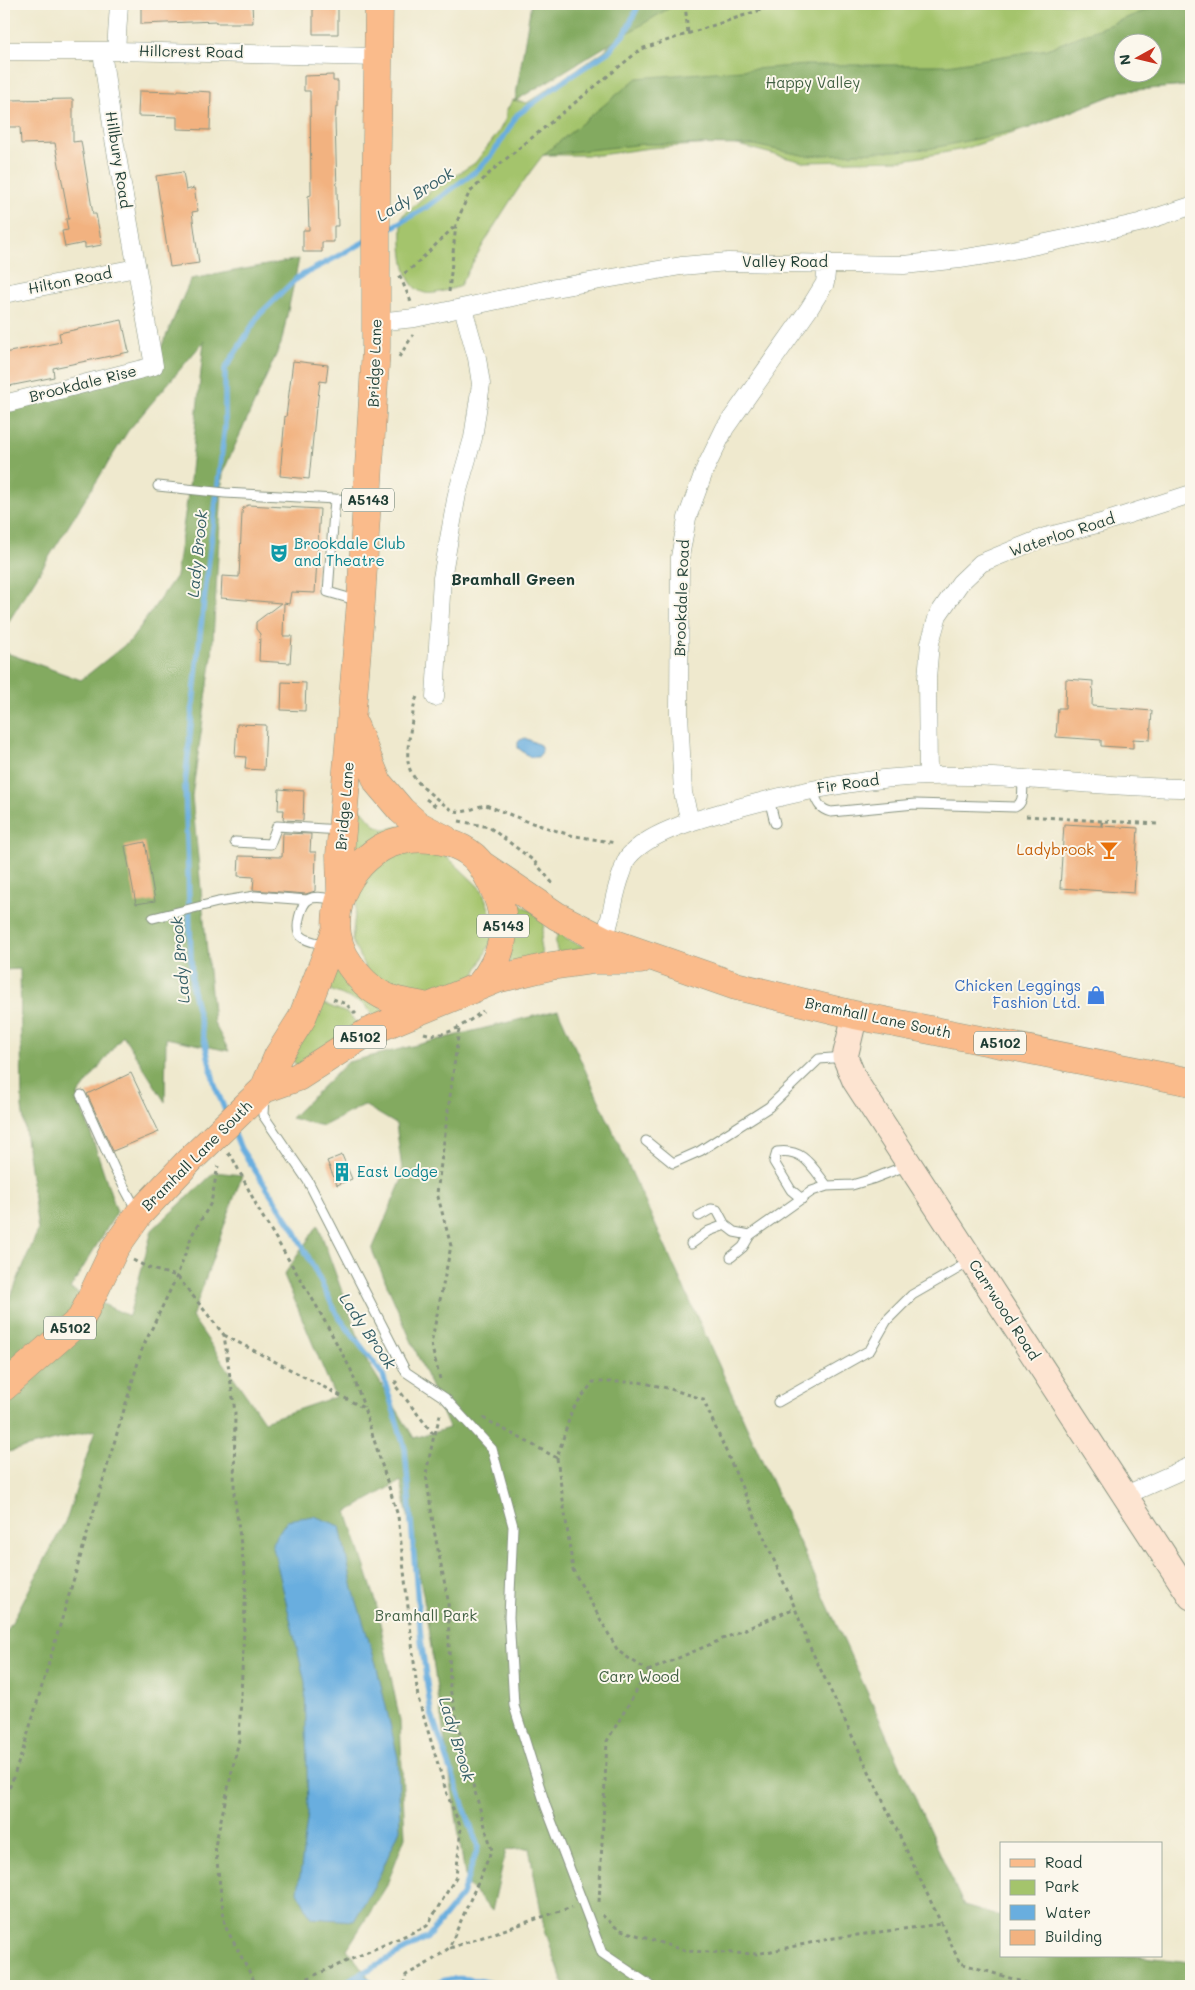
<svg xmlns="http://www.w3.org/2000/svg" width="1195" height="1990" viewBox="0 0 1195 1990" font-family="Mali,sans-serif">
	<style>
		.green { fill: #a4c46c; stroke: #628050; fill-rule: evenodd }
		.forest { fill: #83aa60; stroke: #51744a; fill-rule: evenodd }
		.water { fill: #69aedf; stroke: #44768a }
		.lines { fill: none; stroke-linecap: round; stroke-linejoin: round }
		.stream { stroke: #69aedf; stroke-width: 5.5 }
		.building { fill: #f2b280 }
		.lane-casing { stroke: #879381; stroke-width: 11 }
		.street-casing { stroke: #879381; stroke-width: 19 }
		.secondary-casing { stroke: #879381; stroke-width: 27 }
		.primary-casing { stroke: #879381; stroke-width: 29 }
		.path { stroke: #879381; stroke-width: 3; stroke-dasharray: 4 4; stroke-linecap: butt }
		.lane { stroke: #fff; stroke-width: 9 }
		.street { stroke: #fff; stroke-width: 18 }
		.secondary { stroke: #fde4d1; stroke-width: 25 }
		.primary { stroke: #fabb8b; stroke-width: 28 }
		.labels { text-anchor: middle; stroke-width: 4; stroke-linejoin: round; paint-order: stroke }
		.shield { fill: #fbf7ec; stroke: #61756b; stroke-width: 1 }
		.shield-label { font-size: 14px; font-weight: bold; fill: #1f3d34 }
		.street-label { font-size: 15px; fill: #1f3d34; stroke: #fbf7ec }
		.park-label { font-size: 15px; fill: #405f42; stroke: #fbf7ec }
		.culture-label { font-size: 15px; fill: #0d838f; stroke: #fbf7ec; text-anchor: start }
		.food-label { font-size: 15px; fill: #c56008; stroke: #fbf7ec; text-anchor: end }
		.shop-label { font-size: 15px; fill: #366cbe; stroke: #fbf7ec; text-anchor: end }
		.water-label { font-size: 16px; font-style: italic; fill: #355f67; stroke: #fbf7ec }
		.neighbourhood-label { font-size: 16px; font-weight: bold; fill: #1f3d34; stroke: #fbf7ec }
	</style>
	<rect width="100%" height="100%" fill="#fbf7ec"/>
	<filter id="ink" filterUnits="userSpaceOnUse"><feTurbulence type="fractalNoise" baseFrequency=".02" numOctaves="2"/><feDisplacementMap in="SourceGraphic" scale="10" xChannelSelector="R" yChannelSelector="G"/><feConvolveMatrix kernelMatrix="1 2 1 2 8 2 1 2 1" color-interpolation-filters="sRGB"/></filter>
	<filter id="wash" filterUnits="userSpaceOnUse"><feTurbulence type="fractalNoise" baseFrequency=".0096" numOctaves="4" result="noise"/><feDisplacementMap in="SourceGraphic" scale="20" xChannelSelector="R" yChannelSelector="G"/><feGaussianBlur stdDeviation="1.12" result="paint"/><feColorMatrix in="noise" values="0 0 0 0 0 0 0 0 0 0 0 0 0 0 0 0 0 1.4 0 .05"/><feComposite in="paint" operator="in"/></filter>
	<g filter="url(#wash)">
		<rect width="100%" height="100%" fill="#efe9ce"/>
		<path class="green" d="M627 4H1191V82L1185 86 1123 91 1029 128 964 149 903 160 803 162 730 143 650 148 599 155H543C511 196 484 242 459 287 449 289 435 295 425 293 398 287 402 235 402 216L432 190 475 163 498 133 506 118V111L513 100 527 103 604 51 623 30ZM1122 42H1152V72H1122Z
			M355 809H361L375 825 384 829 403 826 358 856 353 852Z
			M423 851 442 854 454 863 482 890 497 930 473 978 423 997 373 984 352 941 358 889 369 872 385 860 401 853Z
			M510 897 545 920 540 944 542 955 513 964 509 962Z
			M559 930 566 939 588 948 558 953 555 943Z
			M333 964 386 1011 377 1020 364 1004 330 990 326 985Z
			M322 1003 349 1014 358 1025 299 1068 289 1056Z"/>
		<path class="forest" d="M531 4H676L515 101Z
			M1162 4H1191V82L1185 86 1123 91 1029 128 928 149 807 156 753 145 644 144 543 155 637 78 807 65H948L1047 49ZM1122 42H1152V72H1122Z
			M299 259 281 344 223 472 212 657 192 796 214 1023 229 1051 166 1038 165 1102 123 1035 78 1095 117 1212 70 1289 129 1316 152 1230 215 1172 242 1175 192 1317 264 1421 335 1397 284 1275 318 1225 367 1361 414 1438 449 1428 372 1250 403 1177 396 1124 364 1105 323 1126 291 1118 348 1062 558 1010 964 1906 1001 1917V1956H1135L1191 1962V1986H564L544 1927 529 1848 506 1850 492 1911 466 1883 423 1594 401 1481 347 1512 375 1598 400 1721 405 1837 386 1887 347 1949 375 1986H4V1637L67 1518 95 1430 4 1453V1313L38 1230 22 1107 20 969 4 970V652L81 680 131 640 176 576 190 480 204 341 128 431 4 629V404L153 366 191 279Z"/>
		<path class="water" d="M525 738 540 745 542 752 538 757H530L518 748V741Z
			M314 1516 340 1526 353 1589 376 1664 398 1758 400 1829 377 1881 354 1921 311 1918 298 1892 308 1812 305 1682 272 1543 287 1520Z"/>
		<g class="lines">
			<path class="stream" d="M385 231 427 207 476 171 493 154 517 115 562 82 608 52 626 32 639 4
				M227 1115 215 1086 192 987 185 785 200 634 225 426V369L259 315 297 278 368 240
				M233 1130 241 1149 294 1229 338 1316 383 1375 405 1449 421 1640 431 1713 478 1847 462 1895 427 1938 338 1986
				M360 1976 379 1986
				M432 1986C451 1973 475 1980 496 1984V1986"/>
		</g>
		<g id="blocks">
			<path class="building" d="M141 4H252L253 23H216V21L141 24Z
				M313 4H338V34H313Z
				M333 75V81H338V107H336L335 121 338 226H334V242H322V252H303V230H309L308 196 311 195 310 91H304V76Z
				M178 90 211 92 210 130 177 129V117L138 116 139 91 178 92Z
				M73 99V142L81 141 93 214H96L102 245 85 248V243L65 247 62 231 68 230 66 219H69L55 143 21 144 20 127H6L5 104H10V100Z
				M183 172 186 190 194 188 198 211 192 212 199 263 170 267 156 176Z
				M122 320 129 352 53 368 54 377 4 387V353L61 342 59 333Z
				M293 361 328 365 326 382 320 381 317 407H316L309 479 280 476 285 416 286 417Z
				M248 505 320 509 315 593 291 592 289 604 284 603 283 636H292L290 663 259 661 260 634 256 629V622L281 603 221 598 222 576 239 577 242 513 243 508Z
				M1066 679 1093 681 1092 706 1152 711 1150 740 1133 739V748L1101 746V740L1056 737 1058 708H1065Z
				M282 682 306 683 305 711 281 710Z
				M237 724 266 725 264 770 245 769 246 757 235 756Z
				M279 789 304 791 303 821 283 820 284 810H278Z
				M1064 824 1138 828 1134 893 1060 888Z
				M283 833 311 834 310 852H316L315 891 306 894 253 890 254 877 238 876 239 856 282 857Z
				M145 842 155 901 136 904 125 846Z
				M131 1073 159 1132 113 1151 87 1094Z
				M342 1155 352 1179 337 1185 327 1161Z"/>
		</g>
	</g>
	<g filter="url(#ink)">
		<use href="#blocks" fill-opacity="0" stroke="#879381" stroke-width="1"/>
		<g class="lines">
			<g class="lane-casing">
				<path id="lane" d="M158 486 225 493 335 499
					M359 601 328 592 335 499 365 500
					M812 789C817 801 818 809 831 812L915 804 1015 807C1025 803 1022 790 1023 780
					M769 799 775 823
					M235 842 270 844 277 826 340 830
					M153 918 218 902 255 896 308 900
					M327 945C319 943 307 942 301 936 294 929 301 904 309 899 317 895 328 899 337 900
					M81 1095 114 1168 137 1211
					M264 1097 263 1115 308 1181 406 1372 445 1398 492 1449 513 1526 509 1617 514 1706 546 1807 602 1953 651 1986
					M646 1141 673 1163 700 1151 769 1107 819 1059 845 1057
					M802 1199 791 1190 774 1162 777 1152C804 1148 812 1167 827 1186
					M699 1216 711 1209 717 1210 725 1225
					M691 1244 709 1231 725 1225 734 1232 750 1235 812 1191 827 1186 852 1185 872 1179 908 1165
					M731 1257 743 1247 750 1235
					M778 1402 870 1350 887 1320 912 1295 971 1261"/>
			</g>
			<g class="street-casing">
				<path id="street" d="M4 51H116L378 57
					M116 51 119 4
					M4 294 136 268
					M377 322 415 318 549 289 681 266 728 262 904 265 960 259 998 253 1108 230 1139 223 1191 206
					M4 404 154 366 114 139 102 51
					M435 697 442 578 457 494 473 438 481 384 477 358 463 308
					M928 776 927 678 930 643 938 615 960 583 981 563 1045 537 1101 523 1191 494
					M690 821 683 793 679 713 680 557 687 518 705 469 725 428 809 309 825 283 827 262
					M599 949C612 926 612 897 622 873 624 868 625 860 629 856 649 833 692 821 720 813 788 793 856 778 927 776 1015 774 1103 788 1191 788
					M1126 1495 1191 1466"/>
			</g>
			<g class="secondary-casing">
				<path id="secondary" d="M855 1015 845 1057 855 1081 1191 1597"/>
			</g>
			<g class="primary-casing">
				<path id="primary" d="M355 727 378 783 401 810 418 825 445 839
					M482 865 557 916 604 940 736 986 855 1015 1191 1082
					M341 892 340 855 361 601 376 348V205L379 4
					M427 1007C417 1004 404 1003 394 1000 375 994 361 981 350 965 321 925 341 872 381 848 410 831 463 837 482 866 487 874 492 884 496 893 510 927 503 957 480 985
					M264 1089 298 1077 368 1032 497 979 551 966 593 960H640
					M4 1387 81 1319 115 1248 139 1214 189 1161 264 1089 278 1056 302 1018 335 933"/>
			</g>
			<path class="path" d="M685 4 688 33
				M400 276 411 302
				M398 278 413 267 456 225
				M449 292 456 224 469 193 496 167 641 49 779 4
				M399 357 413 335
				M417 697C413 704 413 717 411 726 405 766 404 773 437 799 442 803 450 810 456 811 466 814 476 806 486 805L526 821 570 835 616 843
				M426 799 437 807
				M1026 816 1102 821
				M459 821 489 827 534 861 554 885
				M1102 826V821L1158 824
				M333 999 346 1004 356 1014
				M424 1033C445 1040 466 1023 483 1011
				M228 1153 233 1159 261 1214 316 1305 351 1370 364 1407
				M133 1260 151 1269 177 1276 224 1335 235 1412 234 1493 246 1582 239 1740 215 1846 225 1926 257 1986
				M224 1335 364 1408 398 1516 418 1698 447 1794 461 1828 456 1877 427 1926 290 1986
				M440 1379 431 1344 451 1246 437 1193 459 1029
				M397 1381 394 1384 434 1435 426 1474 434 1530 448 1600 450 1689 466 1761 492 1850 449 1948 430 1962 406 1975 403 1986
				M483 1418 557 1458 572 1410 593 1382H639L667 1388 703 1399 795 1608 808 1643 960 1963 1036 1986
				M435 1434 441 1411
				M557 1458 573 1570 618 1651 648 1671 607 1741 599 1903
				M648 1671 795 1608
				M4 1803 23 1750 142 1349 177 1276 192 1235 211 1203 218 1166
				M602 1915 618 1929 686 1951 757 1954 834 1938 941 1924
				M450 1948 572 1907"/>
			<use href="#lane" class="lane"/>
			<use href="#street" class="street"/>
			<use href="#secondary" class="secondary"/>
			<use href="#primary" class="primary"/>
		</g>
	</g>
	<defs>
		<g id="theatre-bare" transform="scale(1.5)"><path d="M-5-5.5Q0-4 5-5.5V0Q5 5 0 6Q-5 5-5 0ZM-3.3-2.5H-1v1.5H-3.3ZM1-2.5H3.3v1.5H1ZM-2.8 1Q0 5.5 2.8 1Z" fill="#0f9aa8" stroke="#fbf7ec" stroke-width="2.5" paint-order="stroke"/></g>
		<g id="bar-bare" transform="scale(1.5)"><path d="M-6-5H6L.8 .8V4.5H3.5V6h-7V4.5H-.8V.8Z" fill="#e8710a" stroke="#fbf7ec" stroke-width="2.5" paint-order="stroke"/></g>
		<g id="shop-bare" transform="scale(1.5)"><path d="M-5-2.5h2.3a2.7 3.5 0 0 1 5.4 0H5L5.5 6h-11ZM-1.5-2.5h3a1.5 2.3 0 0 0-3 0Z" fill="#3f7fe0" stroke="#fbf7ec" stroke-width="2.5" paint-order="stroke"/></g>
		<g id="building-bare" transform="scale(1.5)"><path d="M-4-6H4V6H1V3H-1V6H-4ZM-2.5-4.3h1.7v1.8h-1.7ZM.8-4.3h1.7v1.8H.8ZM-2.5-1h1.7V.8h-1.7ZM.8-1h1.7V.8H.8Z" fill="#0f9aa8" stroke="#fbf7ec" stroke-width="2.5" paint-order="stroke"/></g>
	</defs>
	<g fill-rule="evenodd">
		<use href="#theatre-bare" x="279" y="553"/>
		<use href="#bar-bare" x="1109" y="850"/>
		<use href="#shop-bare" x="1096" y="995"/>
		<use href="#building-bare" x="342" y="1172"/>
	</g>
	<g class="labels">
		<g class="shield">
			<rect x="342" y="488.5" width="52" height="23" rx="4"/>
			<rect x="477" y="914.5" width="52" height="23" rx="4"/>
			<rect x="334" y="1025.5" width="52" height="23" rx="4"/>
			<rect x="974" y="1031.5" width="52" height="23" rx="4"/>
			<rect x="44" y="1316.5" width="52" height="23" rx="4"/>
		</g>
		<g class="shield-label">
			<text x="368" y="505">A5143</text>
			<text x="503" y="931">A5143</text>
			<text x="360" y="1042">A5102</text>
			<text x="1000" y="1048">A5102</text>
			<text x="70" y="1333">A5102</text>
		</g>
		<g class="street-label">
			<text transform="translate(191 52) rotate(1)" y="5">Hillcrest Road</text>
			<text transform="translate(118 160) rotate(81)" y="5">Hillbury Road</text>
			<text x="785" y="267">Valley Road</text>
			<text transform="translate(70 281) rotate(-11)" y="5">Hilton Road</text>
			<text transform="translate(375 363) rotate(-88)" y="5">Bridge Lane</text>
			<text transform="translate(83 384) rotate(-14)" y="5">Brookdale Rise</text>
			<text transform="translate(1062 535) rotate(-18)" y="5">Waterloo Road</text>
			<text transform="translate(682 598) rotate(-88)" y="5">Brookdale Road</text>
			<text transform="translate(848 784) rotate(-8)" y="5">Fir Road</text>
			<text transform="translate(345 806) rotate(-85)" y="5">Bridge Lane</text>
			<text transform="translate(878 1018) rotate(12)" y="5">Bramhall Lane South</text>
			<text transform="translate(197 1156) rotate(-45)" y="5">Bramhall Lane South</text>
			<text transform="translate(1004 1310) rotate(57)" y="5">Carrwood Road</text>
		</g>
		<g class="park-label">
			<text x="813" y="88">Happy Valley</text>
			<text x="426" y="1621">Bramhall Park</text>
			<text x="639" y="1682">Carr Wood</text>
		</g>
		<g class="culture-label">
			<text x="294" y="549">Brookdale Club<tspan x="294" dy="17">and Theatre</tspan></text>
			<text x="357" y="1177">East Lodge</text>
		</g>
		<g class="food-label">
			<text x="1094" y="855">Ladybrook</text>
		</g>
		<g class="shop-label">
			<text x="1081" y="991">Chicken Leggings<tspan x="1081" dy="17">Fashion Ltd.</tspan></text>
		</g>
		<g class="water-label">
			<text transform="translate(415 194) rotate(-32)" y="6">Lady Brook</text>
			<text transform="translate(197 554) rotate(-84)" y="6">Lady Brook</text>
			<text transform="translate(180 960) rotate(-95)" y="6">Lady Brook</text>
			<text transform="translate(368 1331) rotate(56)" y="6">Lady Brook</text>
			<text transform="translate(457 1739) rotate(73)" y="6">Lady Brook</text>
		</g>
		<g class="neighbourhood-label">
			<text x="513" y="585">Bramhall Green</text>
		</g>
	</g>
	<rect width="1195" height="1990" fill="none" stroke="#fbf7ec" stroke-width="20"/>
	<rect x="1000" y="1842" width="162" height="115" fill="#fbf7ec" stroke="#a3ada2"/>
	<rect x="1010" y="1859" width="25" height="8" fill="#fabb8b" stroke="#a3ada2"/>
	<text x="1045" y="1868" font-size="15" fill="#1f3d34">Road</text>
	<rect x="1010" y="1880" width="25" height="15" fill="#a4c46c" stroke="#a3ada2"/>
	<text x="1045" y="1892" font-size="15" fill="#1f3d34">Park</text>
	<rect x="1010" y="1905" width="25" height="15" fill="#69aedf" stroke="#a3ada2"/>
	<text x="1045" y="1918" font-size="15" fill="#1f3d34">Water</text>
	<rect x="1010" y="1930" width="25" height="15" fill="#f2b280" stroke="#a3ada2"/>
	<text x="1045" y="1942" font-size="15" fill="#1f3d34">Building</text>
	<g transform="translate(1138 58) rotate(262)"><circle r="24" fill="#fbf7ec" stroke="#a3ada2"/>
	<path d="M0-4L9 19L0 12L-9 19Z" fill="#c8321e"/>
	<text y="-8" font-size="14" font-weight="bold" text-anchor="middle" fill="#1f3d34">N</text>
	</g>
</svg>
